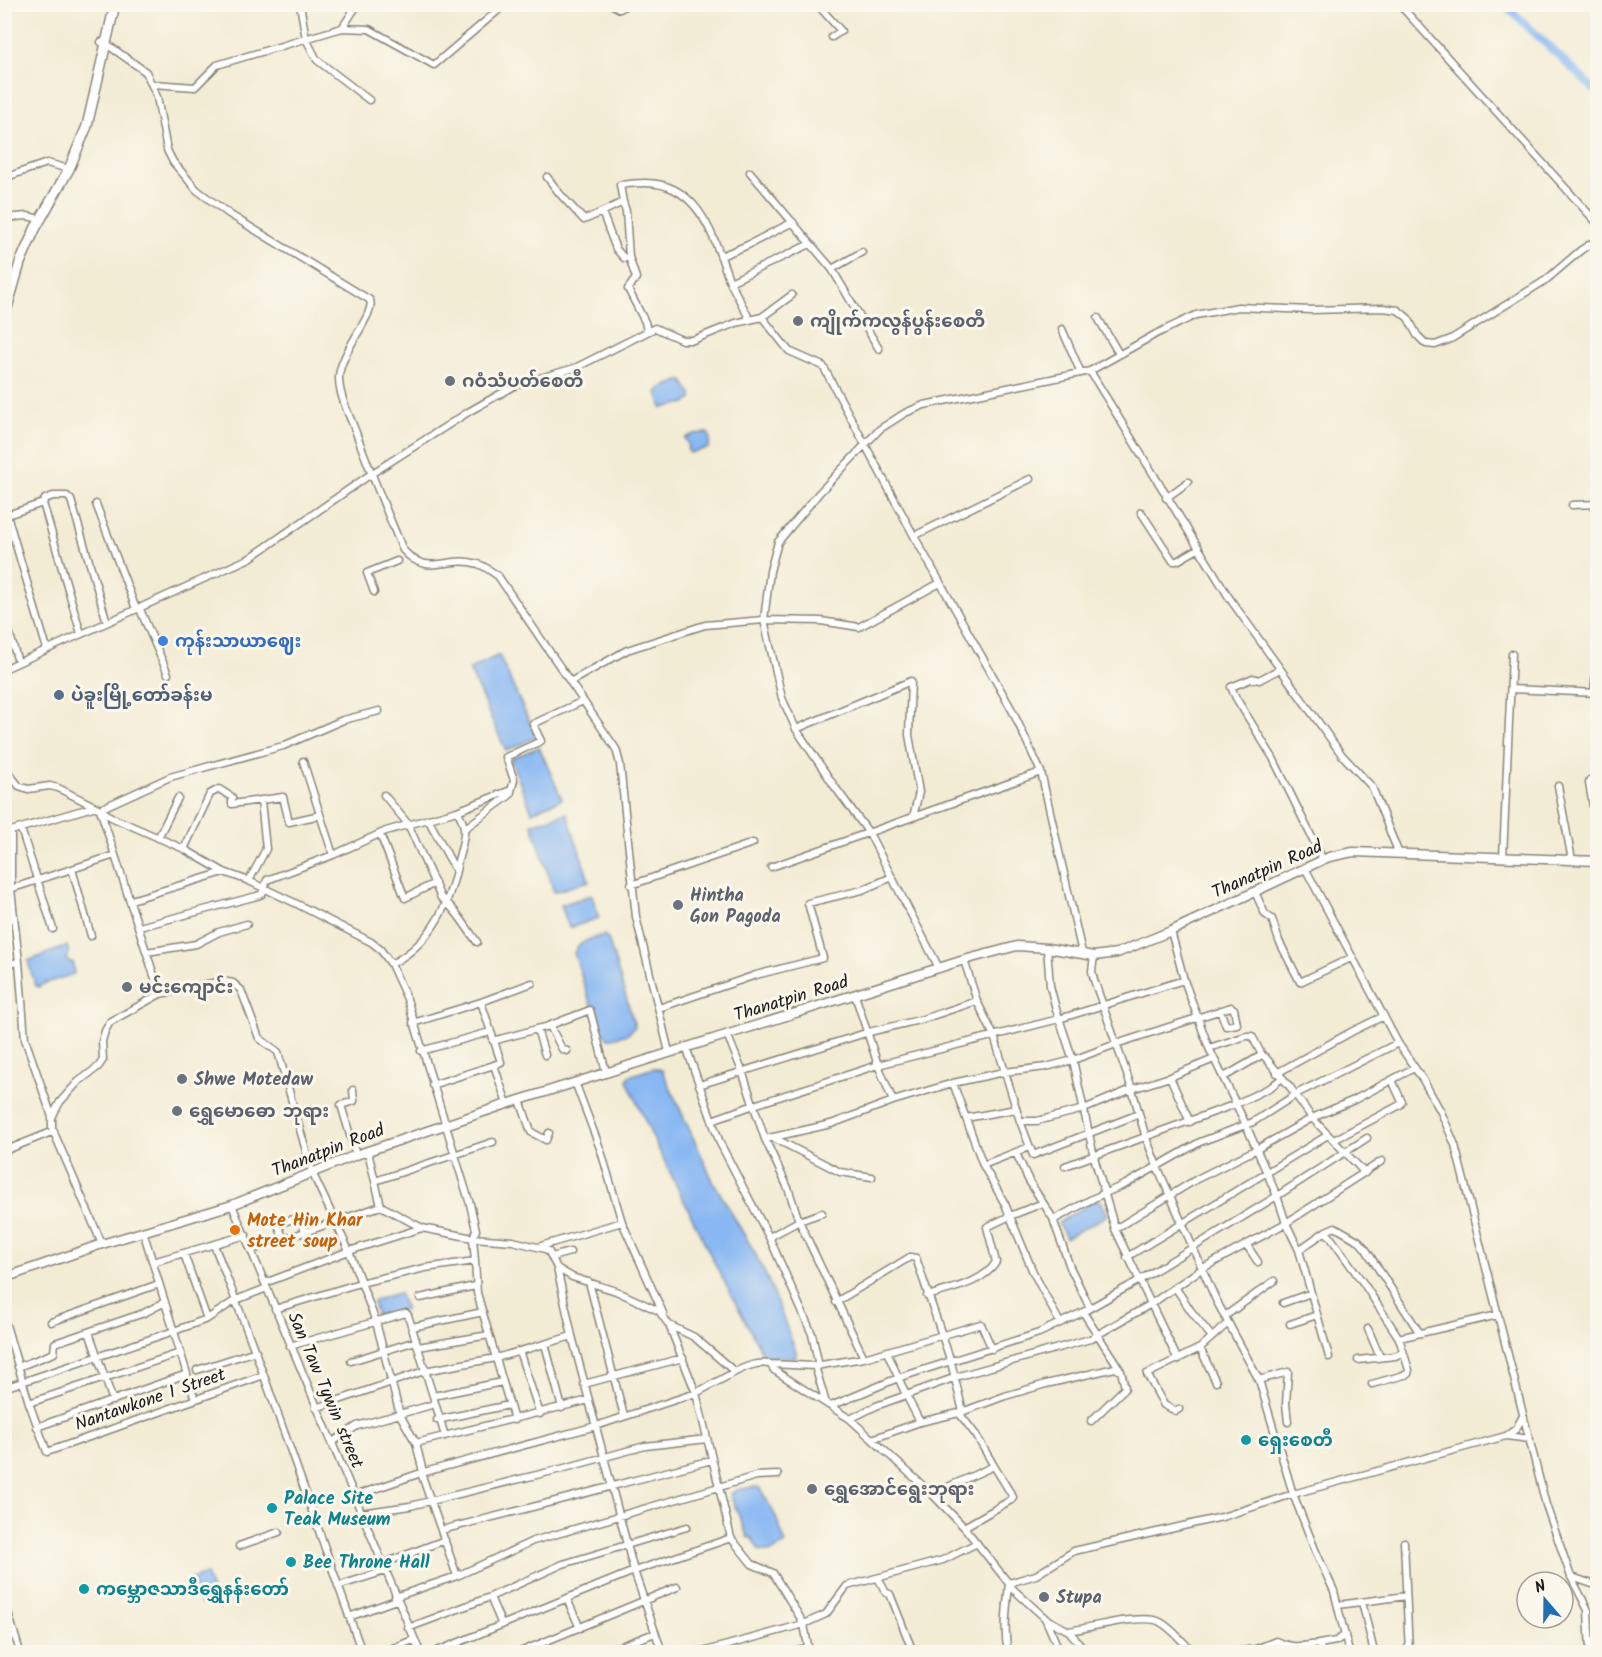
<svg xmlns="http://www.w3.org/2000/svg" width="1602" height="1657" viewBox="0 0 1602 1657" font-family="Kalam,'Noto Sans Myanmar',sans-serif">
	<style>
		.water { fill: #88b7f3; stroke: #526a88; stroke-width: 1.5 }
		.lines { fill: none; stroke-linecap: round; stroke-linejoin: round }
		.river { stroke: #88b7f3; stroke-width: 8 }
		.minor-casing { stroke: #888478; stroke-width: 9 }
		.major-casing { stroke: #888478; stroke-width: 11 }
		.highway-casing { stroke: #888478; stroke-width: 12 }
		.minor { stroke: #fff; stroke-width: 6 }
		.major { stroke: #fff; stroke-width: 8 }
		.highway { stroke: #fff; stroke-width: 9 }
		.worship-dot { fill: #6b7280; stroke: #fbf7ec; stroke-width: 2 }
		.shop-dot { fill: #3f7fe0; stroke: #fbf7ec; stroke-width: 2 }
		.service-dot { fill: #5c6f8a; stroke: #fbf7ec; stroke-width: 2 }
		.food-dot { fill: #e8710a; stroke: #fbf7ec; stroke-width: 2 }
		.culture-dot { fill: #0f9aa8; stroke: #fbf7ec; stroke-width: 2 }
		.labels { text-anchor: middle; stroke-width: 6; stroke-linejoin: round; paint-order: stroke }
		.worship-label { font-size: 18px; font-weight: bold; fill: #5b616d; stroke: #fbf7ec; text-anchor: start }
		.shop-label { font-size: 18px; font-weight: bold; fill: #366cbe; stroke: #fbf7ec; text-anchor: start }
		.service-label { font-size: 18px; font-weight: bold; fill: #4e5e75; stroke: #fbf7ec; text-anchor: start }
		.street-label { font-size: 18px; fill: #1c1c1c; stroke: #fbf7ec }
		.food-label { font-size: 18px; font-weight: bold; fill: #c56008; stroke: #fbf7ec; text-anchor: start }
		.culture-label { font-size: 18px; font-weight: bold; fill: #0d838f; stroke: #fbf7ec; text-anchor: start }
	</style>
	<rect width="100%" height="100%" fill="#fbf7ec"/>
	<filter id="ink" filterUnits="userSpaceOnUse"><feTurbulence type="fractalNoise" baseFrequency=".0167" numOctaves="2"/><feDisplacementMap in="SourceGraphic" scale="12" xChannelSelector="R" yChannelSelector="G"/><feConvolveMatrix kernelMatrix="1 2 1 2 8 2 1 2 1" color-interpolation-filters="sRGB"/></filter>
	<filter id="wash" filterUnits="userSpaceOnUse"><feTurbulence type="fractalNoise" baseFrequency=".008" numOctaves="4" result="noise"/><feDisplacementMap in="SourceGraphic" scale="24" xChannelSelector="R" yChannelSelector="G"/><feGaussianBlur stdDeviation="1.35" result="paint"/><feColorMatrix in="noise" values="0 0 0 0 0 0 0 0 0 0 0 0 0 0 0 0 0 1.4 0 .05"/><feComposite in="paint" operator="in"/></filter>
	<g filter="url(#wash)">
		<rect width="100%" height="100%" fill="#f3ecd5"/>
		<path class="water" d="M680 381H683L692 395V399L686 403 662 408 657 392 663 387Z
			M708 433 710 437 709 448 690 453 687 449 689 447 685 438 694 434Z
			M499 655 536 737 506 751 469 669Z
			M539 747 562 799 532 812 510 759Z
			M567 813 589 881 554 892 532 824Z
			M592 895 599 918 569 928 561 905Z
			M604 935 608 939 635 1026 628 1034 608 1039C595 1026 581 973 574 953 579 941 592 938 604 935Z
			M67 946 69 954 66 959 69 962H73L74 974 43 984 39 987 35 985 28 961Z
			M654 1068 662 1070 714 1183 755 1253 770 1284 796 1352V1357L764 1356 717 1268 653 1138 627 1080 629 1076Z
			M1094 1200 1101 1201 1108 1215 1066 1238 1058 1223Z
			M399 1293 406 1310 378 1317 373 1304 374 1300Z
			M752 1487H758L761 1490 775 1515 786 1544 771 1552 759 1550 751 1537 748 1538 730 1494 737 1490Z
			M206 1574 215 1599 201 1604 192 1579Z"/>
		<g class="lines">
			<path class="river" d="M1504 4 1598 93"/>
		</g>
	</g>
	<g filter="url(#ink)">
		<g class="lines">
			<g class="minor-casing">
				<path id="minor" d="M300 4 306 39 317 60 369 100
					M611 4 620 9 628 4
					M817 4 841 31 832 37
					M1399 4 1598 224
					M342 28 358 4
					M101 42 105 43 146 72 157 97 167 150 173 162 197 190 229 214 370 300C376 314 339 353 339 378 339 396 349 414 355 430 370 471 386 510 403 550 429 579 447 554 478 564 485 566 492 572 498 576L616 749 620 764 636 917 669 1052
					M153 84 195 87 217 65 342 28 369 29 434 65 502 7V4
					M750 172 832 269 879 349
					M547 177 560 194 584 220 602 212 616 249 624 258 629 257 636 278 628 289 645 322 647 331
					M4 178 47 163 69 169
					M623 202 626 211 629 257
					M602 212 623 202 620 185C628 184 636 183 644 183 700 182 714 239 730 282L810 244
					M4 218 27 216 36 218
					M721 256 748 245 793 222
					M832 269 862 252
					M730 282 750 320
					M762 317 789 351 823 366 914 536 1012 710 1041 772
					M1098 318 1119 354
					M1062 329 1081 373
					M1090 371 1230 599 1342 755 1372 787 1399 854
					M1166 498 1188 482
					M96 504 136 609
					M4 505 47 649
					M1572 505 1598 504
					M1141 512 1173 561H1177L1198 549
					M7 515 43 503
					M914 536 1030 479
					M374 592 367 573 397 561
					M139 607 168 674
					M4 615 18 662
					M81 634 43 503 45 499 53 496H67L71 500 107 622
					M4 669 250 558 371 474 470 411 516 385 575 368 655 328 682 340H693L736 323 762 317 792 295
					M1280 669 1259 680 1253 678 1231 687 1236 698 1273 758 1323 860
					M570 682 627 650 705 625 764 620 770 571 778 542 819 493 880 429 905 413 924 405 1090 371 1156 334 1196 315 1238 307 1311 310 1383 308 1398 310 1408 318 1417 335 1426 344 1435 345 1451 339 1546 280 1581 250 1598 239
					M1511 689 1598 693
					M1594 693 1598 649
					M796 729 911 681 909 735 919 792 913 817
					M303 761 333 855
					M4 767 19 786 28 789 50 786 58 788 100 809 111 817 184 849 224 872 249 881 297 904 371 942 380 949 391 964 407 999 470 1204 476 1230 473 1238 475 1261 425 1268 360 1283 275 1309
					M1558 786 1572 860
					M384 795 408 824 441 898C456 909 466 927 477 942
					M428 819 456 871
					M21 829 53 929
					M464 829 510 795 514 780 506 757 541 741 533 724 583 701
					M11 831V889L19 962
					M4 833 93 807
					M380 834 405 898 435 883
					M158 838 178 798
					M184 849 210 794 219 789 232 797V804L283 797 289 822 320 815
					M1503 858 1512 654
					M1596 861 1597 830 1589 783 1590 780 1598 776
					M771 867 1041 772 1082 953
					M1305 868 1398 1043 1423 1080 1441 1112 1455 1145 1546 1505 1571 1577 1588 1610 1590 1652
					M72 869 91 936
					M249 881 266 849 261 801
					M631 885 753 843
					M4 891 115 855
					M1255 892 1265 914 1272 919 1279 941 1300 982 1353 957
					M131 900 224 872
					M139 927 257 896 262 894 267 880 333 855 386 831 457 811 511 790
					M1171 931 1184 980 1209 1048 1246 1125 1277 1196 1286 1223 1299 1250 1329 1357
					M1047 948 1050 986 1056 1009 1073 1060 1094 1157 1115 1229 1178 1360
					M147 952 196 944 219 932 247 924
					M1094 956 1092 971 1094 980 1132 1089 1146 1138 1157 1166 1216 1300 1259 1380 1293 1494 1316 1552 1334 1591 1349 1652
					M964 960 977 1001 994 1036 1020 1121 1033 1155 1139 1114
					M4 964 19 962 25 1039 52 1117
					M391 964C432 943 450 904 458 861 460 852 465 839 464 829 464 823 460 816 458 811
					M939 968 869 833 835 787 796 729 782 698 764 620 821 621 859 627 940 583
					M160 994 100 809 170 777 283 746 343 720 379 711
					M855 995 878 1065 893 1101
					M481 1002 501 1062 494 1065 507 1104
					M659 1008 756 975 823 958 808 903 862 890 892 877
					M413 1023 481 1002 532 983
					M548 1026 590 1010 606 1072
					M537 1029 550 1026 562 1049 567 1051
					M727 1034 742 1071 765 1139 788 1188 799 1221 864 1358
					M493 1041 537 1029 545 1055
					M686 1047 720 1143 770 1239
					M1209 1048 1246 1036H1252L1262 1055 1265 1057 1290 1087 1312 1118 1365 1173
					M421 1051 490 1032
					M1277 1073 1353 1031 1384 1016
					M1170 1077 1190 1122
					M1224 1077 1262 1055
					M575 1082 601 1151 622 1222 663 1313
					M953 1083 983 1165 1029 1147
					M432 1085 494 1065
					M699 1085 869 1032 923 1019 977 1001
					M353 1090 354 1101 341 1105 356 1155
					M520 1100 531 1132 546 1140 549 1133
					M966 1118 1016 1109
					M712 1120 754 1105 878 1065 1059 1019 1184 980
					M1020 1121H1037L1084 1109 1132 1089 1170 1077 1214 1059
					M772 1137 840 1172 872 1177
					M765 1139 831 1124 893 1101 953 1083 1004 1072 1046 1067 1073 1060 1116 1044 1231 1007 1234 1009 1237 1024 1226 1026 1220 1010
					M1334 1140 1400 1105 1402 1102 1392 1080
					M4 1151 54 1131
					M368 1152 381 1206
					M1016 1153 1029 1181 1054 1220
					M983 1165 1005 1204 1033 1272 1060 1323
					M1065 1166 1236 1104 1271 1087 1282 1078
					M375 1181 493 1142
					M232 1205 420 1652
					M1115 1229 1197 1179 1257 1149 1312 1118 1354 1100 1414 1068
					M143 1231 195 1400
					M1326 1231 1364 1284 1399 1338 1498 1315
					M283 1238 278 1224 299 1217 305 1231
					M102 1244 52 1128V1117L60 1102 78 1082 98 1067 103 1060 102 1041 105 1031 110 1022 160 994 222 981 233 983 241 990 259 1038 278 1052 312 1172 349 1251 376 1322 400 1415 416 1443 423 1472
					M1246 1244 1258 1262
					M214 1245C268 1379 313 1517 362 1652
					M538 1247 622 1222
					M252 1250 381 1206 422 1228 473 1238 513 1241 545 1249 549 1252 557 1268 572 1277 616 1291 659 1311 669 1325 694 1337 735 1372C747 1366 757 1362 770 1364L774 1370 850 1419 932 1494 964 1527 1014 1590 1045 1618 1060 1652
					M1299 1250 1326 1231 1335 1227 1359 1241 1365 1248 1419 1332
					M184 1254 207 1319
					M552 1257 570 1252
					M1127 1257 1328 1135
					M475 1261 477 1293 514 1420
					M153 1262 246 1235
					M557 1268 572 1336 634 1571 662 1652
					M589 1282 624 1416
					M265 1283 349 1251 422 1228
					M1175 1287 1191 1311 1212 1337
					M927 1296C949 1289 984 1283 996 1262L987 1227 1010 1216 1043 1203
					M420 1298 475 1286
					M836 1302 910 1257 916 1258 951 1362 963 1412
					M1283 1303 1311 1293
					M1090 1308 1070 1267 1054 1222 1055 1219 1094 1198 1126 1184 1200 1142 1253 1122 1300 1092 1398 1043
					M1083 1312 1121 1371 1125 1388 1091 1421
					M1225 1316 1274 1281
					M4 1318 29 1403 47 1452 264 1375
					M51 1322 159 1284
					M1290 1324 1317 1315
					M669 1325 696 1393 719 1487 756 1476 778 1475
					M412 1327 483 1312
					M1368 1329 1380 1357
					M89 1332 113 1401
					M545 1344 562 1408
					M290 1346 406 1313 408 1315 433 1396
					M418 1347 489 1335
					M1200 1348 1216 1382
					M519 1351 540 1414
					M887 1352 906 1395 920 1422
					M1358 1360 1395 1356 1402 1353
					M351 1361 416 1341
					M770 1364 815 1366 864 1358 981 1324 992 1349
					M815 1366 826 1403
					M819 1366 812 1334 770 1239 773 1235 799 1221 822 1213
					M18 1367 54 1353 55 1343 144 1313 165 1302
					M197 1370 256 1351
					M1259 1380 1288 1372 1286 1404 1288 1422
					M584 1384 683 1358
					M1372 1384 1408 1374 1409 1370 1399 1338
					M4 1388 174 1331 207 1319 236 1300 267 1288
					M29 1403 180 1353
					M831 1406 898 1378 1039 1333 1083 1312 1138 1281 1277 1196 1367 1138
					M316 1408 424 1371 496 1358 572 1336
					M1179 1409 1176 1411 1164 1405 1147 1374 1200 1348 1228 1323
					M850 1419 876 1406 959 1376 1090 1339 1151 1304 1203 1268 1286 1223 1382 1161
					M437 1420 509 1405
					M37 1427 187 1374
					M445 1436 433 1396 502 1382
					M1506 1436 1530 1439
					M872 1439 920 1422 959 1413 1005 1396 1046 1384 1115 1368 1121 1371
					M331 1443 357 1426 435 1404
					M416 1443 589 1400
					M421 1473 457 1576
					M932 1494 994 1466 976 1435 959 1413
					M354 1496 421 1473 596 1426 696 1393 735 1372
					M361 1513 410 1506 561 1469 645 1446 707 1439
					M964 1527 1011 1500 1013 1497 994 1466
					M441 1530C532 1508 622 1483 712 1460
					M1404 1542 1409 1652
					M239 1546 279 1532
					M382 1564 445 1540
					M1572 1577 1598 1586
					M878 1578 886 1593 890 1594 913 1652
					M338 1586 385 1571
					M395 1597 457 1576 533 1541 719 1487 731 1538 752 1564 773 1573 804 1624 809 1652
					M490 1597 502 1625
					M4 1599 20 1652
					M567 1599 580 1628
					M1362 1602 1374 1652
					M1338 1605 1406 1596
					M349 1617 396 1600
					M1046 1619 1069 1631 1086 1652
					M408 1628 490 1597 563 1564 687 1527
					M1069 1631C1088 1628 1146 1613 1160 1622 1174 1629 1182 1644 1195 1652
					M383 1652 413 1640
					M435 1652 634 1571 731 1538
					M520 1652 677 1587
					M605 1652 655 1633
					M702 1652 804 1624 826 1614 847 1586 943 1560 977 1543
					M793 1652 808 1648
					M1008 1652C1003 1629 1007 1607 1009 1583L1036 1575 1074 1551 1222 1517 1293 1494 1506 1436 1516 1429 1523 1416
					M1234 1652 1256 1649 1276 1641C1294 1649 1301 1646 1319 1644
					M1322 1652 1319 1644 1336 1641 1345 1635"/>
			</g>
			<g class="major-casing">
				<path id="major" d="M4 1278 102 1244 232 1205 356 1155 507 1104 964 960 1017 946 1047 948 1094 956 1117 953 1171 931 1329 857 1353 852 1598 861"/>
			</g>
			<g class="highway-casing">
				<path id="highway" d="M4 318 20 263 35 229 69 169 87 126 115 4"/>
			</g>
			<use href="#minor" class="minor"/>
			<use href="#major" class="major"/>
			<use href="#highway" class="highway"/>
		</g>
	</g>
	<g class="worship-dot">
		<circle cx="798" cy="321" r="6"/>
		<circle cx="450" cy="381" r="6"/>
		<circle cx="678" cy="905" r="6"/>
		<circle cx="127" cy="987" r="6"/>
		<circle cx="182" cy="1079" r="6"/>
		<circle cx="177" cy="1111" r="6"/>
		<circle cx="812" cy="1489" r="6"/>
		<circle cx="1044" cy="1597" r="6"/>
	</g>
	<circle class="shop-dot" cx="163" cy="641" r="6"/>
	<circle class="service-dot" cx="59" cy="695" r="6"/>
	<circle class="food-dot" cx="235" cy="1230" r="6"/>
	<g class="culture-dot">
		<circle cx="1246" cy="1440" r="6"/>
		<circle cx="272" cy="1508" r="6"/>
		<circle cx="291" cy="1562" r="6"/>
		<circle cx="84" cy="1589" r="6"/>
	</g>
	<g class="labels">
		<g class="worship-label">
			<text x="810" y="327">ကျိုက်ကလွန်ပွန်းစေတီ</text>
			<text x="462" y="387">ဂဝံသံပတ်စေတီ</text>
			<text x="690" y="901">Hintha<tspan x="690" dy="21">Gon Pagoda</tspan></text>
			<text x="139" y="993">မင်းကျောင်း</text>
			<text x="194" y="1085">Shwe Motedaw</text>
			<text x="189" y="1117">ရွှေမောဓော ဘုရား</text>
			<text x="824" y="1495">ရွှေအောင်ရွေးဘုရား</text>
			<text x="1056" y="1603">Stupa</text>
		</g>
		<g class="shop-label">
			<text x="175" y="647">ကုန်းသာယာဈေး</text>
		</g>
		<g class="service-label">
			<text x="71" y="701">ပဲခူးမြို့တော်ခန်းမ</text>
		</g>
		<g class="street-label">
			<text transform="translate(1267 869) rotate(-24)" y="6">Thanatpin Road</text>
			<text transform="translate(791 998) rotate(-17)" y="6">Thanatpin Road</text>
			<text transform="translate(328 1150) rotate(-21)" y="6">Thanatpin Road</text>
			<text transform="translate(326 1390) rotate(67)" y="6">San Taw Tywin street</text>
			<text transform="translate(150 1399) rotate(-19)" y="6">Nantawkone 1 Street</text>
		</g>
		<g class="food-label">
			<text x="247" y="1226">Mote Hin Khar<tspan x="247" dy="21">street soup</tspan></text>
		</g>
		<g class="culture-label">
			<text x="1258" y="1446">ရှေးစေတီ</text>
			<text x="284" y="1504">Palace Site<tspan x="284" dy="21">Teak Museum</tspan></text>
			<text x="303" y="1568">Bee Throne Hall</text>
			<text x="96" y="1595">ကမ္ဘောဇသာဒီရွှေနန်းတော်</text>
		</g>
	</g>
	<rect width="1602" height="1657" fill="none" stroke="#fbf7ec" stroke-width="24"/>
	<g transform="translate(1545 1600) rotate(340)"><circle r="28" fill="#fbf7ec" stroke="#a29f99" stroke-width="1.5"/>
	<path d="M0-4.5L10 22L0 15L-10 22Z" fill="#1f6fb2"/>
	<text y="-9" font-size="16" font-weight="bold" text-anchor="middle" fill="#1c1c1c">N</text>
	</g>
</svg>
